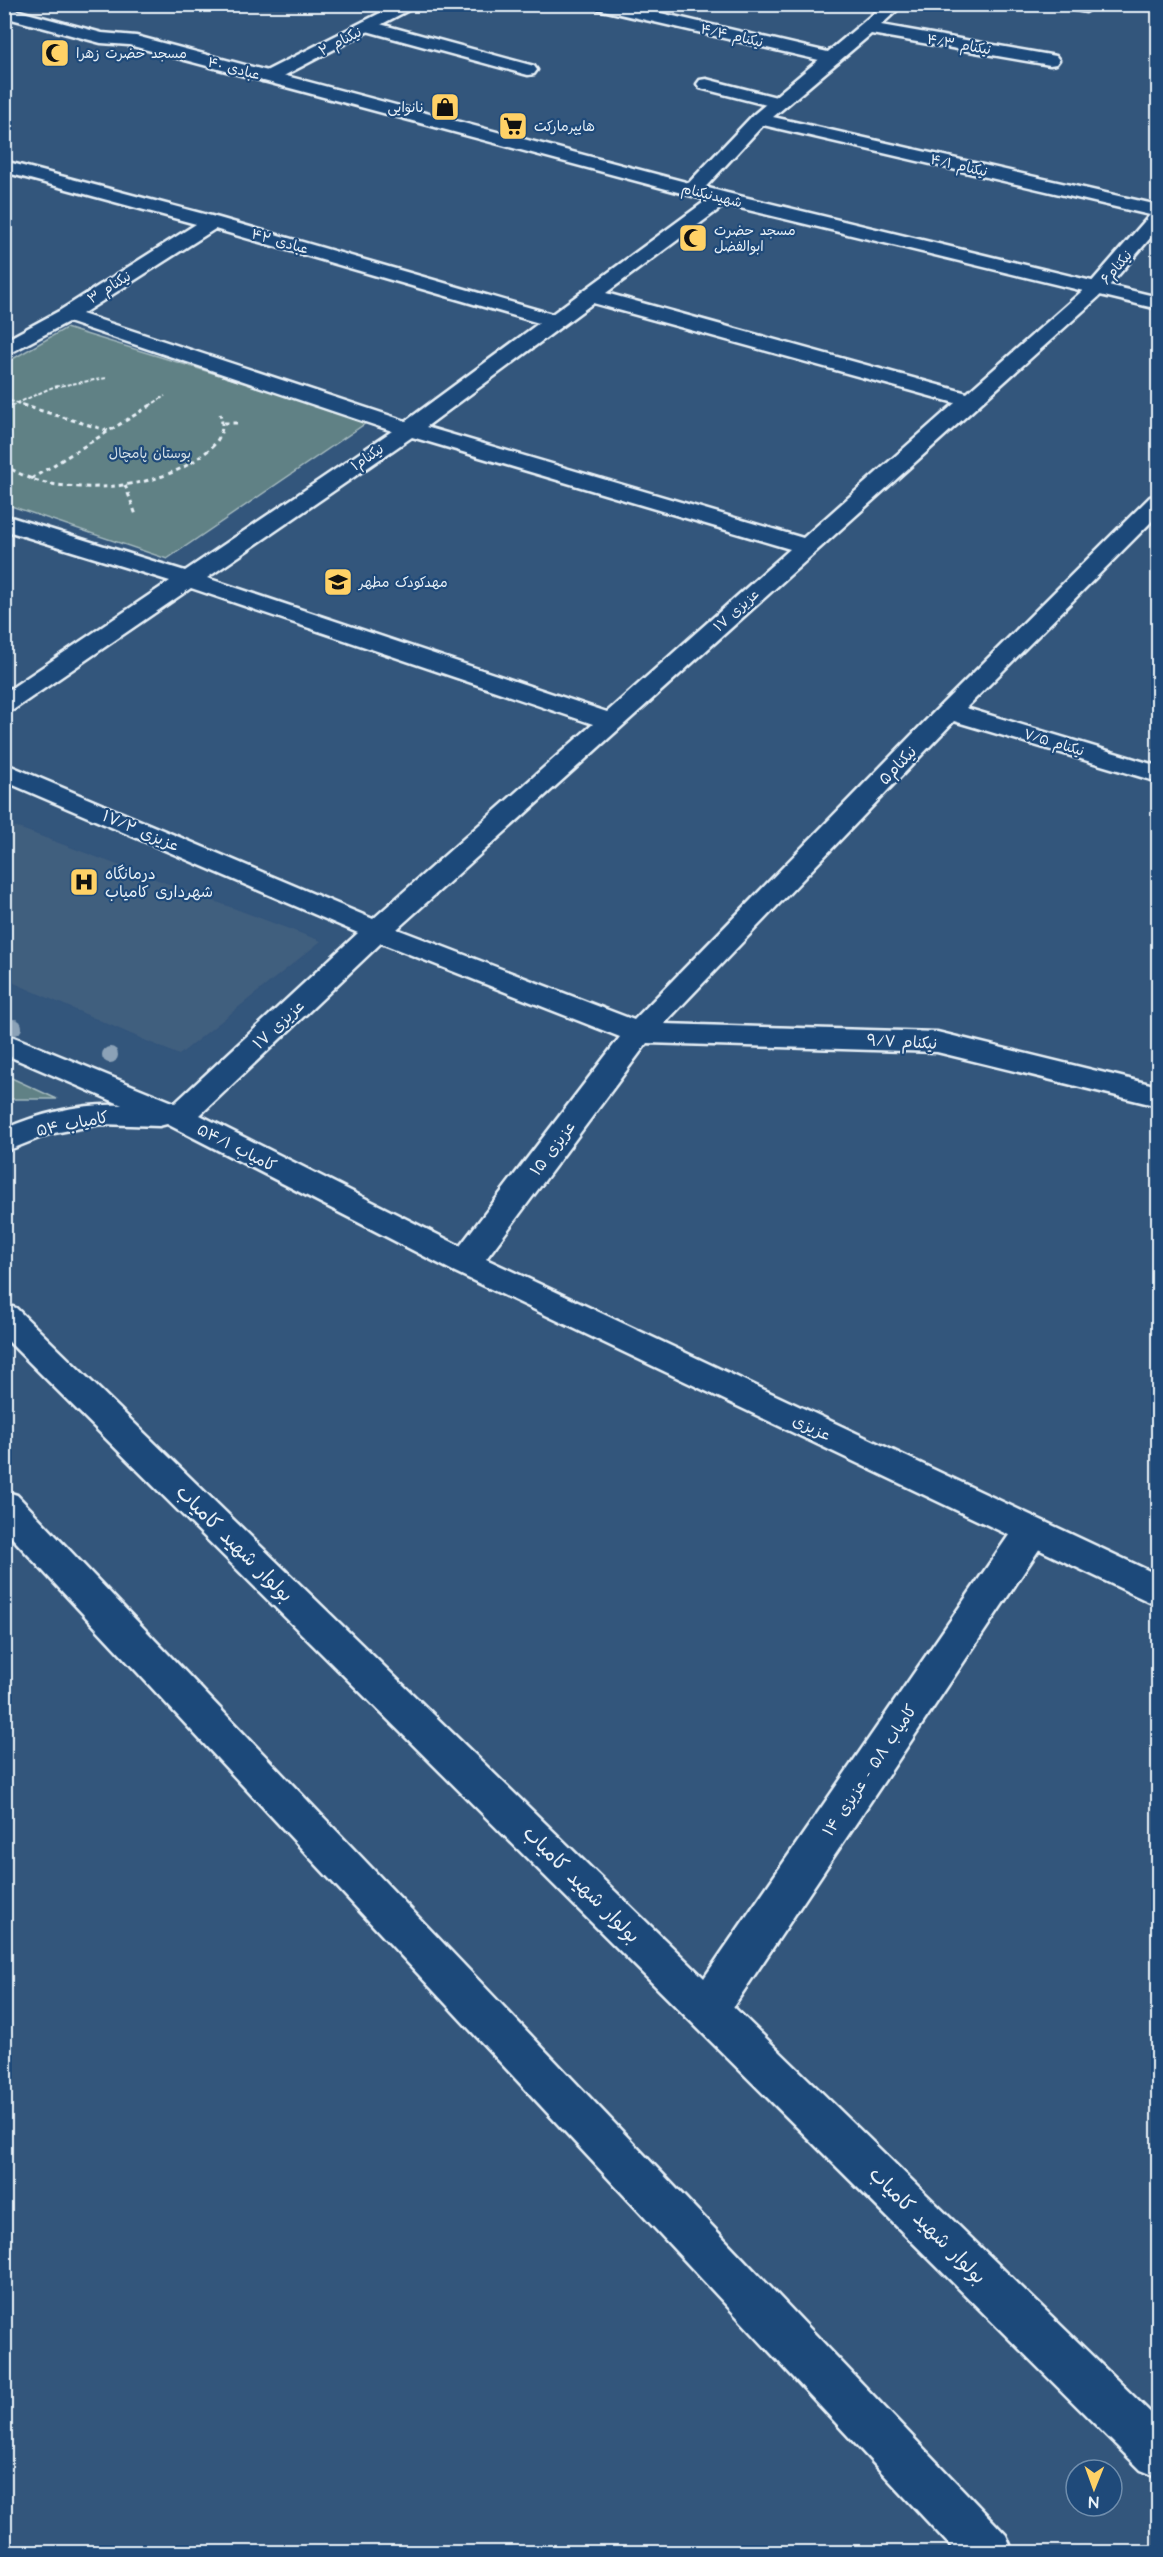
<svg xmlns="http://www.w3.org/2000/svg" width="1163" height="2557" viewBox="0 0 1163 2557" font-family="'Architects Daughter','Playpen Sans Arabic',sans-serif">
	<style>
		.built { fill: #415e7e }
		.green { fill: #608185; stroke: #a4b9be; stroke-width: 1.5 }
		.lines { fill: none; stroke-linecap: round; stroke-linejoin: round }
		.lane-casing { stroke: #e8f1f8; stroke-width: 5 }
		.street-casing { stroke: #e8f1f8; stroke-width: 5 }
		.secondary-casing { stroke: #e8f1f8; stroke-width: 5 }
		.primary-casing { stroke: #e8f1f8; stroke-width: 5 }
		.path-far1 { stroke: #e8f1f8; stroke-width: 2; stroke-dasharray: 4 2; stroke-linecap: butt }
		.path { stroke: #e8f1f8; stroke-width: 3; stroke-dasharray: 4.5 4; stroke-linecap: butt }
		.lane { fill: #1f4a7a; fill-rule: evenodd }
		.street { fill: #1f4a7a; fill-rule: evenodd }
		.secondary { fill: #1f4a7a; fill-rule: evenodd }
		.primary { fill: #1f4a7a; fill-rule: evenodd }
		.tree { fill: #8ca2b7 }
		.labels { text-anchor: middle; stroke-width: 4.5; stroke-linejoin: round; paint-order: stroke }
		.far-street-label { font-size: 14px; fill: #e8f1f8; stroke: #1f4a7a }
		.far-poi-label { font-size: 14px; fill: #e8f1f8; stroke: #1f4a7a; text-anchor: start }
		.far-park-label { font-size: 14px; fill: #d4e0e7; stroke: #1f4a7a }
		.street-label { font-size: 16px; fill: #e8f1f8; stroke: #1f4a7a }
		.poi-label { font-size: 16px; fill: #e8f1f8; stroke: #1f4a7a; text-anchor: start }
		.near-street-label { font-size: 20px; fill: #e8f1f8; stroke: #1f4a7a }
	</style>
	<rect width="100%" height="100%" fill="#33567c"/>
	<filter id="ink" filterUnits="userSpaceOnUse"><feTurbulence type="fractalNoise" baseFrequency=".0167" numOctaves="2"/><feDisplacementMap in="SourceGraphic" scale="12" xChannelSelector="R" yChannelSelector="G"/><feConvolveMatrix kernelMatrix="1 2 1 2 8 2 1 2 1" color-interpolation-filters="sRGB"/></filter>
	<g filter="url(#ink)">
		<path class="built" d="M4 823H5L321 941 179 1055 5 979Z"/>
		<path class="green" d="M66 328 369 421 167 559 5 504 4 364Z
			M5 1075 57 1099H13L5 1101Z"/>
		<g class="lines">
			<g class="lane-casing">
				<path id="lane" d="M590 4H622L832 53 838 54 841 58 838 62 832 63 598 9Z
					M369 21 534 66 537 70 534 74 528 75 363 30 361 26 363 22Z
					M706 79 784 99 787 103 784 107 778 108 700 88 697 84 700 80Z
					M1031 1518 1044 1522 1049 1532 1044 1542 723 2022 708 2027 693 2022 687 2008 693 1994 1018 1522Z"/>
			</g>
			<g class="street-casing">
				<path id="street" d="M398 4H420L274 81H262L259 77 262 73Z
					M885 4H904L881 25 1050 55 1056 56 1059 60 1056 64 1050 65 871 34 773 117 1158 205V229L1103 293 397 929 634 1020 940 706 1150 497 1158 495V515L966 708 1158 766V782L954 721 664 1024 937 1032 1158 1086V1106L937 1052 647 1043 486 1259 1158 1575V1606L453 1271 167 1124 159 1126 101 1124 49 1134 4 1152V1129C41 1113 82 1103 122 1105L4 1054V1033L175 1103 358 933 4 781V763L373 919 593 724 191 588 13 710 4 713V693L170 581 4 530V515L185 571 392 431 68 322 4 356V341L59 311 196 224 4 172V161L219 218 552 314 715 194H729L732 198 729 202 606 293 967 393 1089 285 1150 215 763 125 699 194H685L682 190 753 115ZM215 229 539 323 406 421 82 314ZM593 303 955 403 803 538 426 427ZM412 437 790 549 607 712 207 578ZM381 943 620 1037 460 1246 200 1115Z
					M1062 4H1093L1094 7 1086 12 1064 8Z"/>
			</g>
			<g class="secondary-casing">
				<path id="secondary" d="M4 7 102 33 136 36 727 193 1158 297V309L715 202 129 45 101 43 4 17Z"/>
			</g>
			<g class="primary-casing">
				<path id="primary" d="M4 1304 16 1308 1158 2420V2477L1141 2470 4 1337Z
					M4 1491 17 1495 1006 2535 1013 2552H956L4 1529Z"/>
			</g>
			<path class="path-far1" d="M4 399 27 406
				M11 406 53 387 107 378
				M149 406 165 396"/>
			<path class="path" d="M22 405 109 431
				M4 411 13 405
				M224 423H241
				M4 465C19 474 33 481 51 484 100 492 165 486 205 453 218 443 226 431 220 414
				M31 479 151 405
				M125 485 136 515"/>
			<use href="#lane" class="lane"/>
			<use href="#street" class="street"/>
			<use href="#secondary" class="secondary"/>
			<use href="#primary" class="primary"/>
		</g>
		<g class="tree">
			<circle cx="14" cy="1027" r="8"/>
			<circle cx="110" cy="1055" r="8"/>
		</g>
	</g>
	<defs>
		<g id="mosque-square" transform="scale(1.5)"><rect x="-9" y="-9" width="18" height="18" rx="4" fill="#ffd166" stroke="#1f4a7a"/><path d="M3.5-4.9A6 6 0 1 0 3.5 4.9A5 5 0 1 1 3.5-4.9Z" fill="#111"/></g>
		<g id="shop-square" transform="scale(1.5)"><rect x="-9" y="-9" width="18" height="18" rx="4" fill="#ffd166" stroke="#1f4a7a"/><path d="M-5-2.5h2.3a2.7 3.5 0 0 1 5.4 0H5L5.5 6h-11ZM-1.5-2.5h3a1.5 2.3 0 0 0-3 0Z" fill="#111"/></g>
		<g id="supermarket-square" transform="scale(1.5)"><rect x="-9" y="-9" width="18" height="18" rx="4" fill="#ffd166" stroke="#1f4a7a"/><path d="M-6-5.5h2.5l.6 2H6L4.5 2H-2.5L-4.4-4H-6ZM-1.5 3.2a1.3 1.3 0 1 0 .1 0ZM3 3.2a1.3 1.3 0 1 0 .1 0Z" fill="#111"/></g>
		<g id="school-square" transform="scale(1.5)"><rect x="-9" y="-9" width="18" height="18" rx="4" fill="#ffd166" stroke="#1f4a7a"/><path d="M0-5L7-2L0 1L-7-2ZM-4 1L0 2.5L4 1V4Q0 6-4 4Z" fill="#111"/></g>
		<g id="hospital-square" transform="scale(1.5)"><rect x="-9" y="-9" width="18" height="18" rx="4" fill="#ffd166" stroke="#1f4a7a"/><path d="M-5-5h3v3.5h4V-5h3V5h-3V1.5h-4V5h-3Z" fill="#111"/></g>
	</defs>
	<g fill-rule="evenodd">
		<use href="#mosque-square" x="55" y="53"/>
		<use href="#shop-square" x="445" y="107"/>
		<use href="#supermarket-square" x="513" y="126"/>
		<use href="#mosque-square" x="693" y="238"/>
		<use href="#school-square" x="338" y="582"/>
		<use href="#hospital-square" x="84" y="882"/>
	</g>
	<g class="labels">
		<g class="far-street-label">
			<text transform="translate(732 35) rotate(13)" y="5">نیکنام ۴/۴</text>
			<text transform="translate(340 41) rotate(-27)" y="5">نیکنام ۲</text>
			<text transform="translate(959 44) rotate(10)" y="5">نیکنام ۴/۳</text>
			<text transform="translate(234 68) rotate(15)" y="5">عبادی ۴۰</text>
			<text transform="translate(959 165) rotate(13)" y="5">نیکنام ۴/۱</text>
			<text transform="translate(712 195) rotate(14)" y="5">شهیدنیکنام</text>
			<text transform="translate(280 241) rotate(16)" y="5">عبادی ۴۲</text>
			<text transform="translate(1116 267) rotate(-49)" y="5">نیکنام۶</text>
			<text transform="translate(109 287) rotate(-32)" y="5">نیکنام ۳</text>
			<text transform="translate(367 457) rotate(-34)" y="5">نیکنام۱</text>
			<text transform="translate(736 610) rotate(-42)" y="5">عزیزی ۱۷</text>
			<text transform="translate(1054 742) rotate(17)" y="5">نیکنام ۷/۵</text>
		</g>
		<g class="far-poi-label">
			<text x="76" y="58">مسجد حضرت زهرا</text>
			<text x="424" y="112" text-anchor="end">نانوایی</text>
			<text x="534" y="131">هایپرمارکت</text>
			<text x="714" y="235">مسجد حضرت<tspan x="714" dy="16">ابوالفضل</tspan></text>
			<text x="359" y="587">مهدکودک مطهر</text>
		</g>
		<g class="far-park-label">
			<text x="150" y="458">بوستان پامچال</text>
		</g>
		<g class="street-label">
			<text transform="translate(897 765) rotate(-46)" y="6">نیکنام۵</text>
			<text transform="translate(141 830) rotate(23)" y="6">عزیزی ۱۷/۲</text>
			<text transform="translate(278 1024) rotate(-43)" y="6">عزیزی ۱۷</text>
			<text transform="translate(902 1041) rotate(3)" y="6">نیکنام ۹/۷</text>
			<text transform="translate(72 1123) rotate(-11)" y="6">کامیاب ۵۴</text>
			<text transform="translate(237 1147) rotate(27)" y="6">کامیاب ۵۴/۱</text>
			<text transform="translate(552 1148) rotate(-53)" y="6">عزیزی ۱۵</text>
			<text transform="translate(812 1427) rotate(25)" y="6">عزیزی</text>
			<text transform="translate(869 1770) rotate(-56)" y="6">کامیاب ۵۸ - عزیزی ۱۴</text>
		</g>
		<g class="poi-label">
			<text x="105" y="879">درمانگاه<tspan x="105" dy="18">شهرداری کامیاب</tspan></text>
		</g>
		<g class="near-street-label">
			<text transform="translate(235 1543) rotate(45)" y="7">بولوار شهید کامیاب</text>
			<text transform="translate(582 1884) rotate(45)" y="7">بولوار شهید کامیاب</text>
			<text transform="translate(928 2225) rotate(45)" y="7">بولوار شهید کامیاب</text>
		</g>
	</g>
	<rect width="1163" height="2557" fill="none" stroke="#1f4a7a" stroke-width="24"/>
	<rect x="12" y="12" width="1139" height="2533" fill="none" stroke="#e8f1f8" stroke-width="2" filter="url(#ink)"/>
	<g transform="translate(1094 2488) rotate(181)"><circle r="28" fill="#1f4a7a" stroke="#6f8dac" stroke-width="1.5"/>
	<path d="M0-4.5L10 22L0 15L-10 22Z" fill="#ffd166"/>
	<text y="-9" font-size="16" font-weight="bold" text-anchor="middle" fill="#e8f1f8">N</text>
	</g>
</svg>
